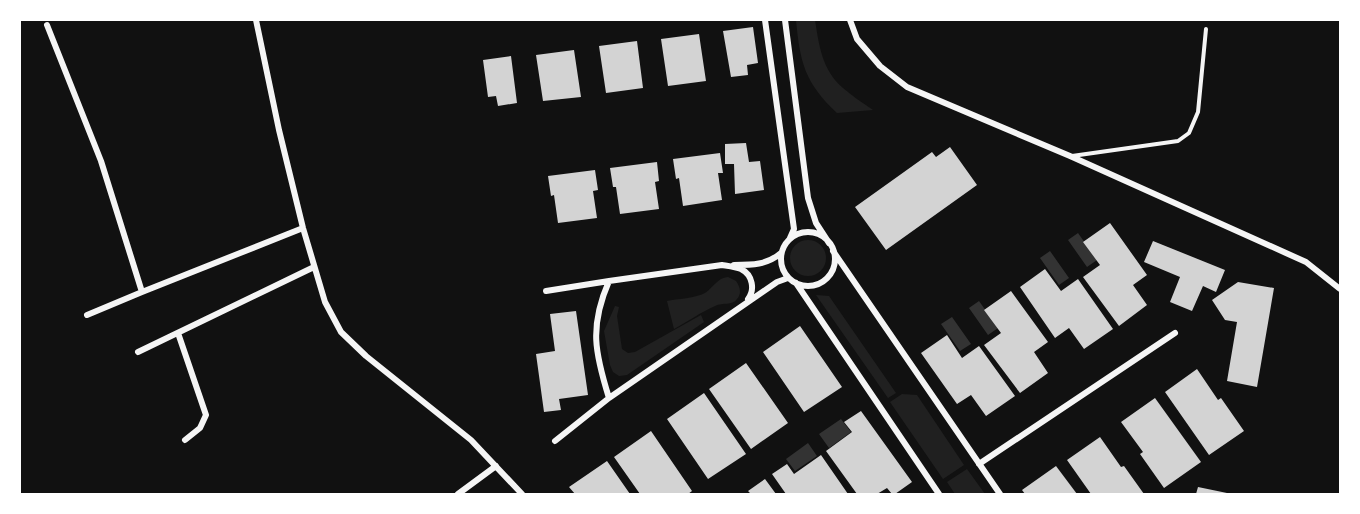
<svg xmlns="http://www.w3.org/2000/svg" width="1360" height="514" viewBox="0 0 1360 514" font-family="'Open Sans',sans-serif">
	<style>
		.green { fill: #202020 }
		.water { fill: #333 }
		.building { fill: #d3d3d3 }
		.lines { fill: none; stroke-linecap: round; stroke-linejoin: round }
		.service { stroke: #f5f5f5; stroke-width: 4 }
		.minor { stroke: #f5f5f5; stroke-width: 6 }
	</style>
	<rect width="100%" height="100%" fill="#111"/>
	<path class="green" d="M796 20H815C819 45 822 70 843 88 852 96 863 103 873 110L837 113C805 83 800 63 796 20Z
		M790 258a18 18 0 1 1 36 0a18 18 0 1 1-36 0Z
		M728 277 736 281C740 287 742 293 737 299 732 306 723 302 715 306 701 312 687 322 674 329L667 301C677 299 696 298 705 293 714 287 717 278 728 277Z
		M816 295 829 296 896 393 888 398Z
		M615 306 619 307 617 316 622 349 628 353 635 352 701 315 704 322 627 375 619 376 613 372 610 365 604 331Z
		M902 394 917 395 964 465 943 479 890 402Z
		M967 469 985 494H955L947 482Z"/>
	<path class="water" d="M1078 233 1097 260 1087 267 1068 240Z
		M1050 251 1069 278 1059 285 1040 258Z
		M979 301 998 328 988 335 969 308Z
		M952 317 971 344 960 351 941 324Z
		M841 419 851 432 829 448 819 434Z
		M808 443 817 456 795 471 786 459Z"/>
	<path class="building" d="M753 27 758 63 747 65 748 75 731 77 723 31Z
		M699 34 706 81 668 86 661 39Z
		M637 41 643 88 606 93 599 46Z
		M574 50 581 97 543 101 536 55Z
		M511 56 517 103 498 106 496 96 488 97 483 60Z
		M746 143 749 162 760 161 764 190 735 194 734 164H725V144Z
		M950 147 977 185 886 250 855 207 932 152 936 157Z
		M720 153 723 173H718L722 200 683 206 679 178 676 179 673 159Z
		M657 162 659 181 655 182 659 209 620 214 616 187H613L610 168Z
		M595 170 598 190 593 191 597 218 558 223 554 195 551 196 548 176Z
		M1110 223 1147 275 1133 285 1147 305 1119 326 1083 277 1100 265 1083 242Z
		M1153 241 1225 270 1216 292 1203 286 1192 311 1170 302 1180 277 1144 262Z
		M1045 269 1061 291 1078 279 1113 329 1084 349 1069 328 1055 338 1020 287Z
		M1238 282 1274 288 1257 387 1227 381 1237 322 1225 320 1212 300Z
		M1011 291 1048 342 1034 352 1048 373 1020 393 984 345 1001 333 984 310Z
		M576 311 588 395 559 399 561 410 544 412 536 354 555 351 550 314Z
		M800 326 842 387 804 412 763 352Z
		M947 335 962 358 979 346 1015 396 986 416 971 395 957 404 921 353Z
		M746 363 788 423 751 449 709 389Z
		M1197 369 1218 400 1221 398 1244 431 1209 455 1165 392Z
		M704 393 746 454 708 479 667 419Z
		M1155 398 1201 462 1164 488 1140 454 1143 452 1121 422Z
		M861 411 912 482 895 494H892L887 488 877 494H857L826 451 852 432 844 422Z
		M651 431 692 491 688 494H640L614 457Z
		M1100 437 1121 467 1124 466 1144 494H1091L1067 460Z
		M821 455 848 494H786L772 474 787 464 794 474Z
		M607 461 630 494H575L569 487Z
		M1056 466 1077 494H1025L1022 490Z
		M765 479 776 494H751L748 491Z
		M1198 487 1227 493V494H1196Z"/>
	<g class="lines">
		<path class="service" d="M1072 156 1178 141 1189 133 1198 112 1206 29"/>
		<path class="minor" d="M256 20 279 130 303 228 325 302 341 332 366 356 471 440 522 494
			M765 20 794 229 790 238
			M785 20 808 198 816 223 829 243
			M850 20 857 39 880 66 907 87 1070 156 1306 262 1340 289
			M47 25 101 161 142 292
			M781 259a27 27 0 1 1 54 0a27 27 0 1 1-54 0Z
			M833 251 1000 494
			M734 265C752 265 767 265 781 253
			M609 281C589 327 595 353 609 398
			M796 283 939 494
			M546 291 609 281 722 265C728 266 736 267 741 269 753 275 755 290 748 299
			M87 315 142 292 303 228
			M178 333 206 415 200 428 185 440
			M138 352 314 267
			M555 441 609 398 761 293 777 282 788 278
			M979 464 1175 333
			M458 494 496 466"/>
	</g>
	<rect width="1360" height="514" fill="none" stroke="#ffffff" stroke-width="42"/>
</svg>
